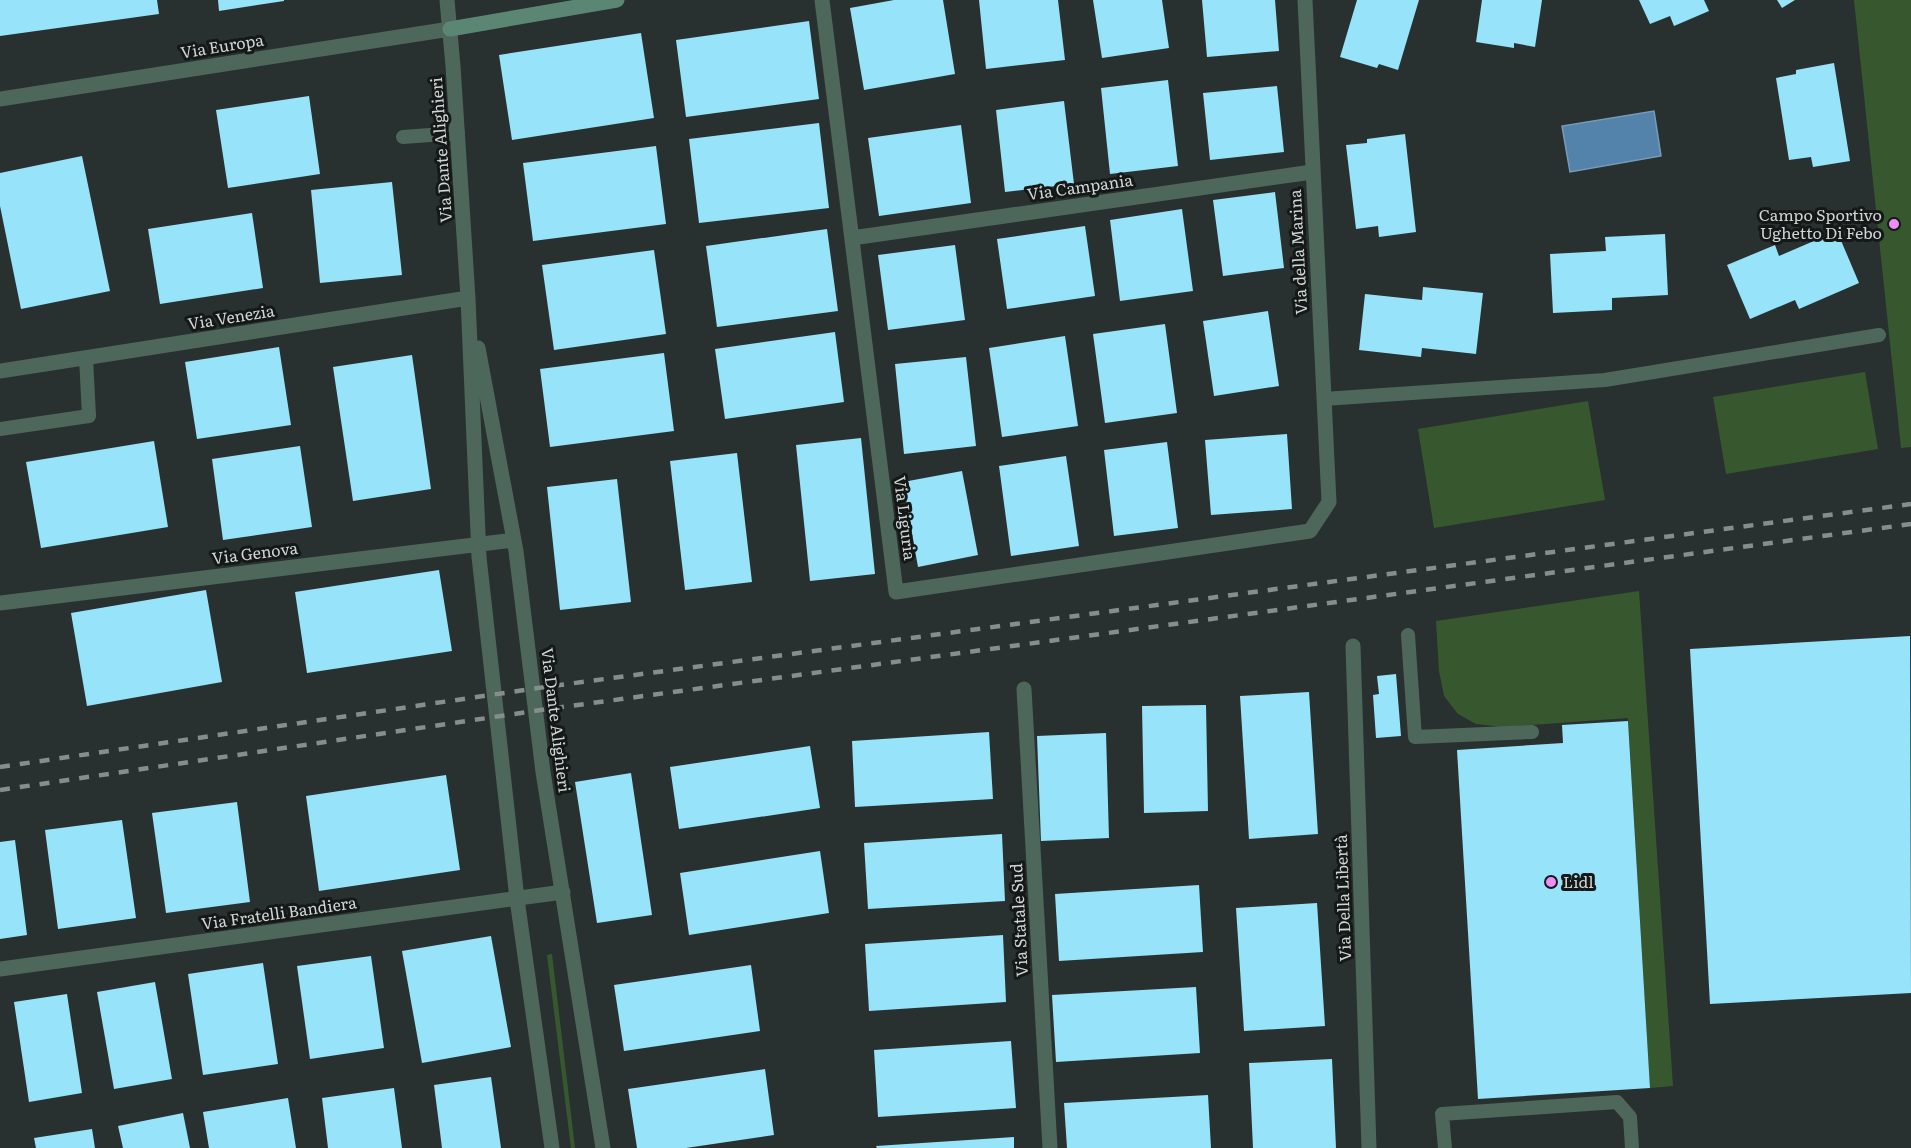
<svg xmlns="http://www.w3.org/2000/svg" width="1911" height="1148" viewBox="0 0 1911 1148" font-family="Literata,serif">
	<style>
		.green { fill: #37582f }
		.water { fill: #5383ab; stroke: #789cb8; stroke-width: 1.5 }
		.building { fill: #97e3fa }
		.lines { fill: none; stroke-linecap: round; stroke-linejoin: round }
		.lane { stroke: #4d675b; stroke-width: 14 }
		.street { stroke: #4d675b; stroke-width: 15 }
		.secondary { stroke: #5c8674; stroke-width: 15 }
		.rail { stroke: #868d8d; stroke-width: 4.5; stroke-dasharray: 10 10; stroke-linecap: butt }
		.poi-dot { fill: #ee8cf8; stroke: #141817; stroke-width: 2 }
		.labels { text-anchor: middle; stroke-width: 6; stroke-linejoin: round; paint-order: stroke }
		.street-label { font-size: 16px; fill: #d0d6d6; stroke: #141817 }
		.poi-label { font-size: 16px; fill: #d0d6d6; stroke: #141817; text-anchor: end }
	</style>
	<rect width="100%" height="100%" fill="#283130"/>
	<path class="green" d="M1854 0H1911V447L1901 448Z
		M1865 372 1878 449 1726 474 1713 397Z
		M1588 401 1605 500 1434 528 1418 429Z
		M1639 591 1673 1086 1650 1088 1628 718 1502 727 1476 724 1458 714 1444 696 1439 671 1436 621Z
		M552 954 575 1148H571L547 955Z"/>
	<path class="water" d="M1654 111 1661 156 1570 172 1562 126Z"/>
	<path class="building" d="M0 0H157L159 14 0 36Z
		M218 0H284V1L219 11Z
		M894 0H943L955 74 864 90 850 8Z
		M979 0H1058L1065 60 986 69Z
		M1093 0H1162L1169 48 1102 58Z
		M1202 0H1275L1279 51 1207 57Z
		M1357 0H1419L1398 70 1379 64 1377 68 1340 57Z
		M1482 0H1542L1535 47 1514 43V48L1476 42Z
		M1639 0H1704L1709 11 1674 26 1670 16 1650 24Z
		M1777 0H1795L1782 8Z
		M809 21 819 99 686 117 676 40Z
		M641 33 654 118 512 140 499 55Z
		M1834 63 1850 161 1813 167 1811 157 1789 160 1776 78 1796 74V70Z
		M1168 80 1178 166 1110 174 1101 88Z
		M1277 86 1284 152 1210 160 1203 93Z
		M309 96 320 174 228 188 216 110Z
		M1064 101 1074 184 1005 192 996 110Z
		M819 123 829 208 699 223 689 139Z
		M961 125 971 203 879 216 868 138Z
		M1405 134 1416 232 1379 237 1378 226 1356 229 1346 145 1367 143V139Z
		M656 146 666 224 533 241 523 163Z
		M82 156 110 291 21 309 0 206V173Z
		M392 182 402 275 320 283 311 190Z
		M1275 192 1284 268 1223 276 1213 200Z
		M1182 209 1193 291 1120 301 1110 220Z
		M252 213 263 288 160 304 148 229Z
		M1085 226 1095 296 1007 309 997 239Z
		M827 229 838 311 717 327 706 246Z
		M1837 231 1859 283 1799 309 1795 300 1750 319 1727 265 1775 245 1779 256Z
		M1665 234 1668 295 1612 298V310L1553 313 1550 254 1606 251 1605 237Z
		M955 245 965 320 888 330 878 255Z
		M654 250 666 334 554 350 542 265Z
		M1423 287 1483 293 1476 354 1422 348 1421 357 1359 350 1365 294 1422 300Z
		M1268 311 1279 386 1214 396 1203 321Z
		M1165 324 1177 413 1105 423 1093 334Z
		M835 332 844 402 725 419 715 349Z
		M1065 336 1078 426 1002 437 989 348Z
		M279 347 291 425 197 439 185 362Z
		M664 353 674 431 550 447 540 369Z
		M412 355 431 489 353 501 333 367Z
		M966 357 976 446 904 454 895 364Z
		M1287 434 1292 509 1211 515 1205 440Z
		M861 438 875 574 810 581 796 445Z
		M154 441 168 527 41 548 26 462Z
		M1167 442 1178 528 1114 536 1104 450Z
		M300 446 312 527 223 540 212 459Z
		M737 453 752 582 685 590 670 461Z
		M1066 456 1079 546 1011 556 999 466Z
		M962 471 978 555 918 567 903 482Z
		M617 479 631 602 560 610 547 487Z
		M439 570 452 651 307 673 295 592Z
		M206 590 222 682 87 706 71 613Z
		M1910 636 1911 993 1710 1004 1690 649Z
		M1396 674 1401 736 1376 738 1373 695 1379 694 1377 676Z
		M1309 692 1318 834 1249 839 1240 696Z
		M1206 705 1208 811 1144 813 1142 706Z
		M1628 721 1650 1088 1478 1099 1457 750 1563 743 1562 725Z
		M989 732 993 799 855 807 852 741Z
		M1106 733 1109 838 1041 841 1037 736Z
		M810 746 820 808 679 829 670 767Z
		M631 773 652 915 597 923 575 782Z
		M446 775 460 870 319 891 306 796Z
		M237 802 250 902 166 913 152 813Z
		M122 820 136 918 58 929 45 830Z
		M1002 834 1005 901 868 909 864 843Z
		M15 840 27 935 0 939V842Z
		M820 851 829 913 689 935 680 873Z
		M1199 885 1203 952 1059 961 1055 894Z
		M1317 903 1325 1026 1244 1031 1236 908Z
		M1003 935 1006 1002 869 1011 865 944Z
		M491 936 511 1047 422 1063 402 951Z
		M371 956 384 1048 310 1059 297 966Z
		M263 963 278 1064 203 1075 188 974Z
		M751 965 760 1031 624 1051 614 985Z
		M155 982 172 1079 114 1089 97 992Z
		M1196 987 1200 1053 1056 1062 1052 995Z
		M67 994 82 1093 29 1102 14 1002Z
		M1011 1041 1016 1108 878 1117 874 1050Z
		M1332 1059 1336 1148H1253L1249 1063Z
		M765 1069 774 1135 686 1148H637L628 1089Z
		M491 1077 501 1148H442L434 1085Z
		M394 1088 402 1148H328L322 1098Z
		M1208 1095 1211 1148H1067L1064 1103Z
		M288 1098 296 1148H209L203 1112Z
		M183 1113 190 1148H123L118 1126Z
		M92 1129 95 1148H36L34 1138Z
		M1014 1137V1148H877L876 1146Z"/>
	<g class="lines">
		<path class="lane" d="M403 137 458 133
			M1324 399 1605 380 1879 335
			M0 429 89 416 86 358
			M1408 635 1415 737 1532 732
			M1445 1148 1442 1114 1617 1102 1630 1117 1632 1148"/>
		<path class="street" d="M447 0 453 66 468 298 479 557 517 899 552 1148
			M822 0 896 592 1310 531 1329 502 1305 0
			M0 99 450 29
			M852 238 1312 172
			M478 348 516 551 543 772 603 1148
			M0 371 468 298
			M0 603 514 540
			M1353 646 1369 1148
			M1024 689 1050 1148
			M0 969 563 892"/>
		<path class="secondary" d="M450 29 617 0"/>
		<path class="rail" d="M0 767 545 687 1911 504
			M0 790 548 709 1911 524"/>
	</g>
	<g class="poi-dot">
		<circle cx="1894" cy="224" r="6"/>
		<circle cx="1551" cy="882" r="6"/>
	</g>
	<g class="labels">
		<g class="street-label">
			<text transform="translate(222 46) rotate(-9)" y="6">Via Europa</text>
			<text transform="translate(441 150) rotate(-94)" y="6">Via Dante Alighieri</text>
			<text transform="translate(1080 187) rotate(-8)" y="6">Via Campania</text>
			<text transform="translate(1298 252) rotate(-93)" y="6">Via della Marina</text>
			<text transform="translate(231 317) rotate(-9)" y="6">Via Venezia</text>
			<text transform="translate(905 518) rotate(83)" y="6">Via Liguria</text>
			<text transform="translate(255 553) rotate(-7)" y="6">Via Genova</text>
			<text transform="translate(556 720) rotate(83)" y="6">Via Dante Alighieri</text>
			<text transform="translate(1343 898) rotate(-92)" y="6">Via Della Libertà</text>
			<text transform="translate(279 913) rotate(-8)" y="6">Via Fratelli Bandiera</text>
			<text transform="translate(1019 920) rotate(-93)" y="6">Via Statale Sud</text>
		</g>
		<g class="poi-label">
			<text x="1882" y="221">Campo Sportivo<tspan x="1882" dy="18">Ughetto Di Febo</tspan></text>
			<text x="1563" y="888" text-anchor="start">Lidl</text>
		</g>
	</g>
</svg>
